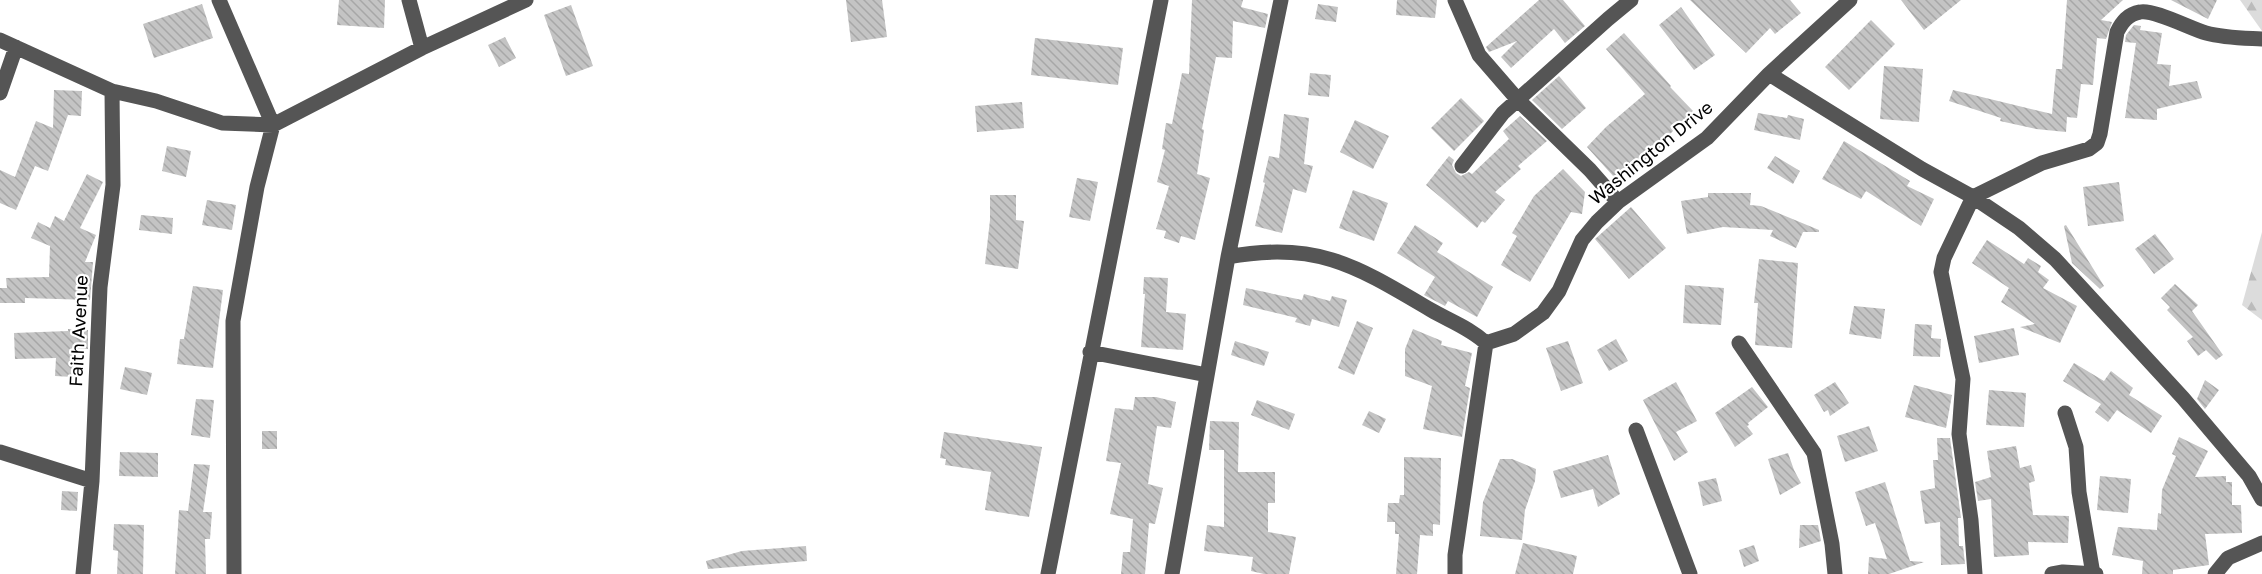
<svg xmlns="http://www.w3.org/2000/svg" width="2262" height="574" viewBox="0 0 2262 574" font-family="'Golos Text',sans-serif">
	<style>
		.forest { fill: url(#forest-firs) }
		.building { fill: url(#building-back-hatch) }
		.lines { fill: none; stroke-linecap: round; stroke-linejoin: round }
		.minor { stroke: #555; stroke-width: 15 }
		.labels { text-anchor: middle; stroke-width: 4.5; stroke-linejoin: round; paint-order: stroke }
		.street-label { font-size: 18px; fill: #000; stroke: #fff }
	</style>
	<defs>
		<pattern id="forest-firs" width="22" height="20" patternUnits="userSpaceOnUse" patternTransform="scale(1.5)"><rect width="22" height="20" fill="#dcdcdc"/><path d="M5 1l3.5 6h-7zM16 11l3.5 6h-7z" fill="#bbb"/></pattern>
		<pattern id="building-back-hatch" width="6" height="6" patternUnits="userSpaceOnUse" patternTransform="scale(1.5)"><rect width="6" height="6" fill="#c4c4c4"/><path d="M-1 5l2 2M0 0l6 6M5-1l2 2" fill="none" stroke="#a7a7a7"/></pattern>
	</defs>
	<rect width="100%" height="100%" fill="#fff"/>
	<path class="forest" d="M2240 0H2262V31Z
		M2262 232V320L2242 305Z"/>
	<path class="building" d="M339 0H385L384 28 337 25Z
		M846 0H882L887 37 851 42Z
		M1192 0H1243L1241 7 1268 14 1265 28 1233 21 1232 58 1216 57 1202 129 1204 130 1197 174 1210 178 1195 240 1181 236 1179 243 1164 238 1166 231 1156 229 1169 186 1157 182 1165 150 1162 149 1166 123 1172 124 1182 73 1189 74Z
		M1397 0H1437L1435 18 1396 15Z
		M1539 0H1563L1585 26 1565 43 1554 29 1511 68 1501 57 1517 41 1489 52 1486 47Z
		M1690 0H1790L1801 13 1775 34 1770 28 1746 53Z
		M1901 0H1961L1924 30Z
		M2067 0H2123L2101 20 2112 22 2106 39 2097 38 2093 85 2081 84 2077 118 2067 117 2066 132 2036 129 2000 121 2001 118 1949 101 1953 90 2052 114 2056 69H2062Z
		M2171 0H2217L2208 19Z
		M202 4 213 38 154 58 143 24Z
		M1318 4 1338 7 1336 22 1315 19Z
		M571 5 593 66 566 76 544 15Z
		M1681 7 1715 55 1694 70 1659 25Z
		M1871 20 1895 44 1849 90 1825 67Z
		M2134 25 2141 26 2140 30 2162 33 2157 64 2171 65 2169 86 2197 81 2202 98 2157 109V120L2125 118 2136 43 2125 42 2126 35Z
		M1624 33 1671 86 1670 87 1693 111 1660 144 1662 146 1638 166 1633 160 1614 177 1587 147 1606 127 1645 94 1606 49Z
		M505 37 516 58 499 67 488 45Z
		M1035 38 1123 48 1118 85 1031 75Z
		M1884 66 1923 69 1919 122 1880 119Z
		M1310 73 1331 75 1329 97 1308 95Z
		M1559 76 1586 108 1562 129 1532 100Z
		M54 90 82 91 81 116 68 115 48 171 35 166 16 210 0 203V170L15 177 36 121 53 128Z
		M1461 98 1484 121 1454 151 1431 128Z
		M1022 102 1024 128 977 132 975 106Z
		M1758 113 1787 118 1788 115 1804 119 1800 140 1754 130Z
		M1284 114 1309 118 1304 164 1313 166 1306 193 1293 189 1282 233 1255 226 1265 183 1263 182 1269 156 1279 158Z
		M1520 116 1547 141 1518 166 1521 169 1495 192 1505 200 1485 223 1482 221 1477 228 1426 185 1449 156 1454 160 1452 165 1456 173 1461 176 1469 172 1472 174 1509 139 1503 131Z
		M1355 120 1389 136 1373 169 1340 152Z
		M1844 141 1910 181 1907 186 1934 199 1921 226 1866 191 1861 199 1822 179Z
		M167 146 191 151 186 177 162 171Z
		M1775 156 1800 171 1793 184 1767 168Z
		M1563 169 1585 192 1582 214 1571 212 1530 282 1501 265 1517 236 1512 233 1534 196Z
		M87 174 103 182 80 228 96 235 85 262H93L90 300 25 298V303H0V288H7L6 278 49 277 50 246 31 238 38 222 50 228 55 216 64 221Z
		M1077 178 1098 182 1090 221 1069 217Z
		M2119 182 2124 221 2088 226 2083 187Z
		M1353 190 1388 203 1374 241 1339 228Z
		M1708 193H1751L1750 205 1761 206 1819 230V232H1803L1796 248 1770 236 1773 230 1723 227 1687 234 1681 201 1708 197Z
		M990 195H1016V220L1024 221 1018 269 985 264 990 220Z
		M207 200 236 205 232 230 202 225Z
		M1631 207 1666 248 1629 279 1595 239Z
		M141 215 173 218 172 234 139 230Z
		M1415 225 1443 243 1437 252 1493 287 1477 317 1448 301 1445 306 1424 295 1435 277 1397 253Z
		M2066 225 2104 286 2100 289 2072 263 2064 226Z
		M2155 234 2174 259 2154 274 2135 249Z
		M1987 240 2024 264 2028 258 2041 266 2038 272 2049 280 2043 288 2077 306 2060 343 2020 327 2035 324 2001 302 2009 288 1972 263Z
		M1759 259 1798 263 1792 348 1755 345 1758 303H1754Z
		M1144 277 1168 278 1166 312 1186 314 1183 350 1141 347 1145 294H1143Z
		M2175 284 2198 305 2192 311 2223 355 2216 360 2206 350 2198 356 2187 341 2193 337 2167 310 2170 307 2161 298Z
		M1685 285 1724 288 1721 325 1683 323Z
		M193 286 223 290 213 368 177 364 180 339H184Z
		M1246 288 1302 300 1304 294 1330 301 1332 296 1347 300 1339 327 1312 319 1310 326 1295 322 1297 318 1243 305Z
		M1854 306 1885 309 1881 339 1849 334Z
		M1357 321 1373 328 1354 375 1338 368Z
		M1915 324 1932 325 1931 338 1941 339 1940 357 1913 356Z
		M2014 328 2019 355 1979 363 1974 336Z
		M68 329 88 330V349L74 348 73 377 55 376 56 358 15 359 14 333 68 331Z
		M1413 329 1442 341 1441 345 1472 353 1465 386 1470 388 1462 437 1423 429 1432 386 1405 376V349Z
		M1616 339 1628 361 1609 371 1597 350Z
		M1235 341 1269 352 1264 366 1231 355Z
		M1568 341 1583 383 1561 391 1546 348Z
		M2074 363 2104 381 2111 371 2133 388 2129 395 2162 416 2151 433 2117 410 2108 422 2095 412 2101 404 2063 381Z
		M125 367 152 373 147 395 120 389Z
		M2205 380 2219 390 2205 409 2197 399Z
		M1676 382 1697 421 1676 432 1688 452 1674 461 1643 400Z
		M1835 382 1849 403 1830 416 1828 410 1824 412 1814 395Z
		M1914 385 1952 395 1946 428 1905 417Z
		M1752 387 1768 407 1748 423 1749 425 1747 426 1753 434 1735 447 1715 413Z
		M1989 390 2026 393 2024 427 1986 425Z
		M1135 397H1156L1176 402 1171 428 1157 426 1148 484 1163 488 1155 524 1149 523 1145 574H1121L1123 552H1130L1133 519 1110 514 1121 463 1106 461 1115 408 1133 410Z
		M196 399 214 400 210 438 191 435Z
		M1257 400 1295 414 1289 430 1251 415Z
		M1369 411 1386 419 1379 433 1362 425Z
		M1210 421 1239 422 1238 472H1275V503H1268V532L1296 537 1289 574H1264L1251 571 1253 557 1204 551 1207 525 1224 527V450H1209Z
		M1869 426 1878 451 1845 462 1837 436Z
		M262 431H277V449H262Z
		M944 432 1042 447 1029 517 985 510 991 472 945 465 946 459 940 458Z
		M2179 437 2208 451 2195 477 2226 476V482H2232V505H2241L2242 533 2205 534 2209 565 2173 570V574H2142L2143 561 2112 555 2118 527 2157 530 2158 513 2161 514 2162 490 2176 456 2172 454Z
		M1937 438H1950L1961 518H1958L1959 546H1963L1965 564 1941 565 1940 522 1925 524 1920 491 1935 488 1933 460H1938Z
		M2016 446 2020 468 2031 465 2035 481 2029 483 2033 515 2069 516 2068 543 2028 542 2029 555 1994 557 1991 499 1978 501 1975 482 1991 477 1987 451Z
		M120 452 158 453V477L119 476Z
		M1788 453 1794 470 1801 483 1780 495 1768 459Z
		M1608 455 1620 494 1598 507 1593 489 1561 498 1553 471Z
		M1404 457 1441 458 1440 525 1433 524V536L1420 535 1417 574H1396L1399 534H1395V522H1387L1388 503H1399L1400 495H1404Z
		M1500 459H1512L1536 469 1535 481 1525 510 1522 540 1480 536 1483 502Z
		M194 464 210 465 203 512H212L210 539H205L206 574H175L179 510 188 511Z
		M2100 476 2131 479 2128 513 2097 510Z
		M1716 478 1722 501 1703 506 1698 482Z
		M1885 482 1910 561 1924 562 1889 574H1868L1869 557 1887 559 1875 523 1866 526 1855 492Z
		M62 491 78 492 77 511 61 510Z
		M114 524 144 525 143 574H117L118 551 113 550Z
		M1800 525H1818L1821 541 1799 548Z
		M1523 543 1577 556 1573 574H1515Z
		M1754 545 1759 561 1744 567 1739 550Z
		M806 546 807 561 708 569 706 561 742 551Z"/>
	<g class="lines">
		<path class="minor" d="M219 0 273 125 257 187 233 321 234 574
			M409 0 422 48
			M1455 0 1479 55 1518 100 1590 170 1618 202
			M0 40 112 91 156 101 222 123 273 125 422 48 526 0
			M1769 74 1922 169 1973 197 2019 228 2055 259 2183 398 2249 476 2262 499
			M0 93 16 47
			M1462 166 1503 113 1608 19 1631 0
			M1228 257C1317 240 1358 267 1431 310 1450 321 1470 328 1486 343L1514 334 1543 313 1559 291 1582 240 1597 222 1618 202 1707 138 1769 74 1850 0
			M1739 343 1814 453 1832 544 1835 574
			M1090 352 1207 375
			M2065 413 2076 447 2079 492 2093 574
			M1636 430 1690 574
			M0 452 92 481
			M83 574 92 481 100 287 113 185 112 91
			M1048 574 1161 0
			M1172 574 1228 257 1281 0
			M1455 574V555L1486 343
			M1975 574 1971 520 1959 434 1963 379 1941 272 1944 258 1973 197 2042 163 2089 149 2097 143 2100 134 2117 32C2122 22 2128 14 2140 12 2154 9 2191 29 2206 33 2224 38 2243 38 2262 39
			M2052 574 2063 572 2096 574
			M2215 574 2228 558 2262 543"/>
	</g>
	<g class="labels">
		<g class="street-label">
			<text transform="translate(1651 153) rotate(-39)" y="6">Washington Drive</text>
			<text transform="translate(79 331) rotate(-87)" y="6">Faith Avenue</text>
		</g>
	</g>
</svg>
